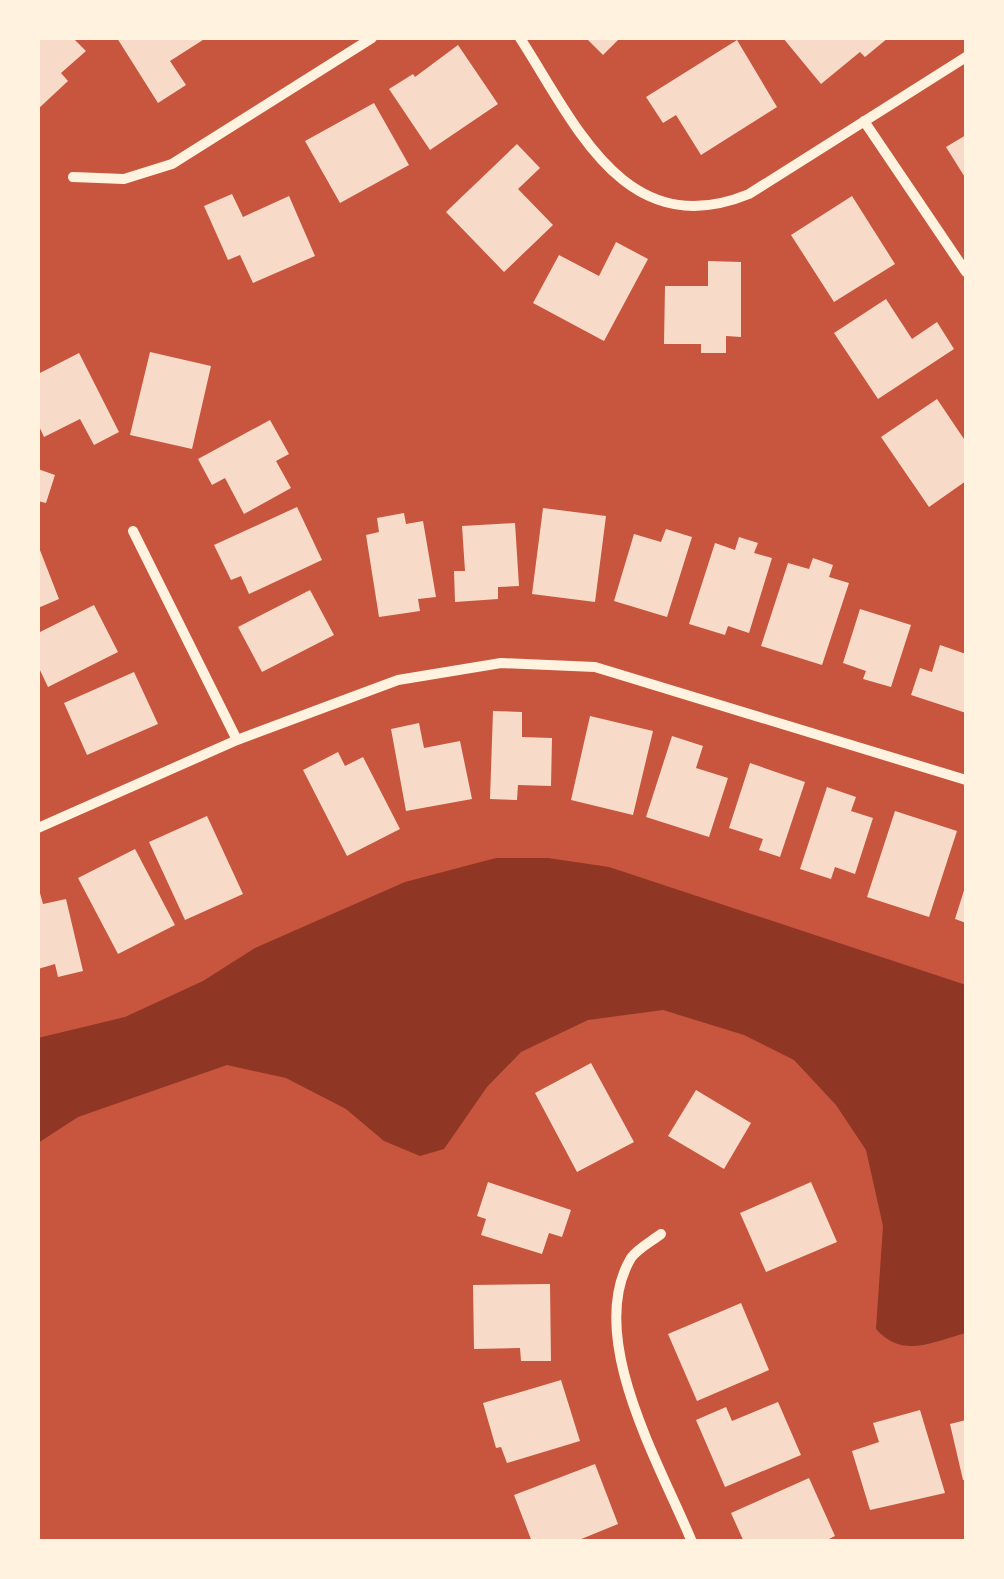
<svg xmlns="http://www.w3.org/2000/svg" width="1004" height="1579" viewBox="0 0 1004 1579" font-family="'Work Sans',sans-serif">
	<style>
		.water { fill: #8f3625 }
		.building { fill: #f7dbc8 }
		.lines { fill: none; stroke-linecap: round; stroke-linejoin: round }
		.minor { stroke: #fff3e0; stroke-width: 10 }
	</style>
	<rect width="100%" height="100%" fill="#c8553d"/>
	<path class="water" d="M496 858H548L609 867 966 985V1333C931 1342 903 1359 876 1329L883 1226 866 1150 836 1105 794 1060 744 1035 663 1010 588 1020 521 1052 487 1087 444 1149 420 1156 384 1141 346 1109 286 1078 227 1065 78 1117 38 1143V1038L125 1017 203 981 255 948 405 882Z"/>
	<path class="building" d="M38 38H73L86 51 61 73 68 81 38 109Z
		M117 38H206L170 61 186 85 158 103Z
		M586 38H620L603 55Z
		M783 38H888L865 57 860 52 821 84Z
		M737 40 777 107 701 155 676 115 663 123 646 97Z
		M458 45 498 104 430 150 389 89 413 74 415 77Z
		M374 103 409 165 340 203 305 141Z
		M966 135V179L946 147Z
		M517 144 540 168 518 189 553 225 504 272 446 212Z
		M232 194 243 217 289 196 315 256 253 283 240 255 228 260 204 206Z
		M852 196 895 264 834 302 791 235Z
		M616 242 648 259 604 341 533 303 559 255 599 276Z
		M708 261 741 262V337L726 336V353H701V344H664L665 286H708Z
		M886 299 912 339 937 322 954 349 878 399 834 333Z
		M150 352 211 366 192 449 130 435Z
		M79 353 119 432 94 445 80 419 44 437 38 424V374Z
		M937 399 966 442V481L929 507 881 437Z
		M270 420 289 454 276 461 291 488 244 514 225 478 212 485 198 459Z
		M38 469 55 475 46 503 38 501Z
		M297 507 322 560 249 594 241 576 231 580 214 545Z
		M543 508 606 516 595 602 532 594Z
		M404 513 406 524 423 521 436 597 418 599 420 611 379 617 366 535 379 532 377 518Z
		M515 523 519 586 498 587V599L455 602 454 571H465L462 526Z
		M666 529 692 537 667 617 614 601 634 534 661 542Z
		M739 537 758 543 754 553 772 558 749 633 728 626 725 635 689 624 715 543 735 550Z
		M38 545 59 599 38 608Z
		M813 558 833 565 829 577 849 583 822 665 761 646 788 563 809 569Z
		M310 590 334 635 262 672 238 627Z
		M94 605 118 652 48 687 38 666V633Z
		M860 609 911 625 891 687 863 679 866 671 843 663Z
		M940 645 966 654V713L911 695 920 668 932 672Z
		M134 672 158 724 87 755 64 703Z
		M493 711 522 712V737L552 738 551 786 518 785 517 800 490 799Z
		M590 716 653 731 633 815 571 800Z
		M419 723 424 748 460 741 472 799 406 811 391 729Z
		M672 736 703 746 696 768 728 778 709 837 646 817Z
		M338 752 345 766 363 757 400 829 347 856 303 770Z
		M750 763 805 782 780 857 759 850 763 839 729 828Z
		M827 787 856 797 851 811 873 818 855 874 835 867 831 879 800 869Z
		M895 811 957 831 929 917 867 897Z
		M207 816 243 894 185 920 149 842Z
		M135 849 175 925 118 954 78 878Z
		M966 884V923L955 919Z
		M38 886 43 904 66 899 83 971 58 977 55 964 38 969Z
		M591 1063 634 1142 577 1172 535 1093Z
		M696 1090 751 1123 724 1169 668 1136Z
		M488 1182 571 1210 562 1237 549 1233 542 1254 481 1235 486 1219 477 1216Z
		M811 1182 837 1242 766 1272 740 1213Z
		M550 1284 551 1361H521L520 1348 474 1349 473 1285Z
		M741 1303 769 1370 697 1401 668 1334Z
		M561 1380 580 1441 507 1463 501 1447 496 1448 483 1403Z
		M778 1402 801 1455 725 1487 696 1420 726 1407 732 1421Z
		M920 1410 945 1493 870 1510 852 1451 879 1442 873 1423Z
		M966 1420V1480H963L950 1424Z
		M595 1464 618 1524 574 1542H532L514 1495Z
		M809 1478 835 1536 823 1542H744L731 1513Z"/>
	<g class="lines">
		<path class="minor" d="M520 38C575 123 625 245 749 194L966 57
			M864 121 966 272
			M73 177 124 179 172 164 372 38
			M133 531 237 740
			M38 828 237 740 398 680 501 663 595 667 966 780
			M661 1234C652 1241 637 1249 631 1258 584 1337 661 1466 692 1542"/>
	</g>
	<rect width="1004" height="1579" fill="none" stroke="#fff3e0" stroke-width="80"/>
</svg>
